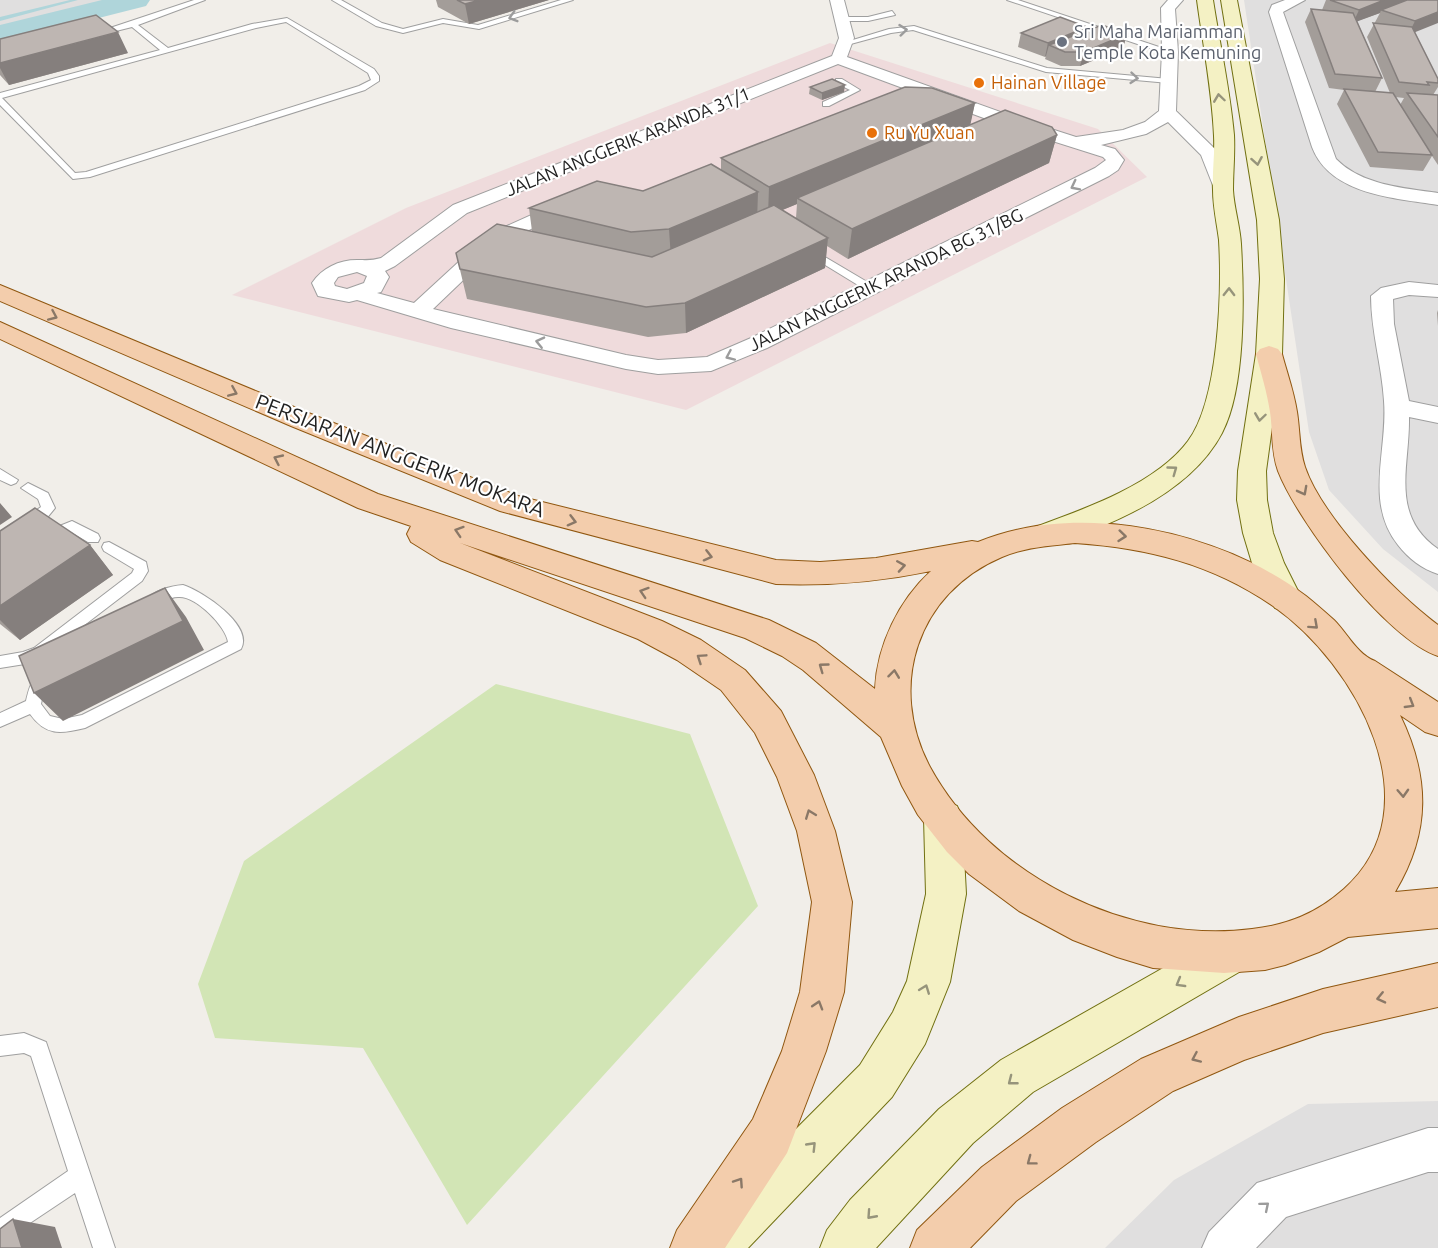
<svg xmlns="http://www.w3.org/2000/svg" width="1438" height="1248" viewBox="0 0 1438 1248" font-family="Ubuntu,sans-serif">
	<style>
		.residential { fill: #e0dfdf }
		.commercial { fill: #efdbdc }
		.grass { fill: #d2e5b5 }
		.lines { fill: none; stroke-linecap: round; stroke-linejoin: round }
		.stream { fill: #afd5da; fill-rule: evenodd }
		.river { fill: #afd5da; fill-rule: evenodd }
		.lane-casing { stroke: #9f9f9f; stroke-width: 2 }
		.street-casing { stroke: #9f9f9f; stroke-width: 2 }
		.secondary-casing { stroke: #717011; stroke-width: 2 }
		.primary-casing { stroke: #905710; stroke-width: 2 }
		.lane { fill: #fff; fill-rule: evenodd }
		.street { fill: #fff; fill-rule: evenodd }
		.secondary { fill: #f4f1c4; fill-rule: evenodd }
		.primary { fill: #f3cdac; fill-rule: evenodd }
		.wall { fill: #a39d99; fill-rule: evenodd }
		.shaded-wall { fill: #857f7d }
		.building { fill: #beb6b2; stroke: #857f7d; stroke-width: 1.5 }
		.oneway { stroke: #9c9c9c }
		.oneway2 { stroke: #96947b }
		.oneway3 { stroke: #8a7867 }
		.worship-dot { fill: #6b7280; stroke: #fff; stroke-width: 2 }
		.food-dot { fill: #e8710a; stroke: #fff; stroke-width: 2 }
		.labels { text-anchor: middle; stroke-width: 4.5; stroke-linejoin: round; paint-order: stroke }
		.far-worship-label { font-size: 18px; fill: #5b616d; stroke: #fff; text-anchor: start }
		.far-food-label { font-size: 18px; fill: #c56008; stroke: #fff; text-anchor: start }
		.far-street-label { font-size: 18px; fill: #222; stroke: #fff }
		.street-label { font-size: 21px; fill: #222; stroke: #fff }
	</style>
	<rect width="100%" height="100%" fill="#f1eee9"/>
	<path class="residential" d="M0 0H119L0 29Z
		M1244 0H1438V592L1383 549 1329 490 1309 432Z
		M1438 1101V1248H1105L1174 1180 1308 1104Z"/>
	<path class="commercial" d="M830 43 1098 129 1147 177 686 410 232 295 406 208Z"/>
	<path class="grass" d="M496 684 690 734 758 906 467 1225 363 1048 215 1038 198 984 244 861Z"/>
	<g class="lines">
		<path class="stream" d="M70 0H78L0 21V17Z"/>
		<path class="river" d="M102 0H150L146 6 0 43V25Z"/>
		<g class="lane-casing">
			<path id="lane" d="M194 0H205L138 25 168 48 252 24 287 18 374 69 379 76V81L365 90 90 177 73 179 0 105V93L160 50 132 27 96 36 92 34ZM286 22 368 73 371 80 359 86 86 172 75 173 2 98 256 28Z
				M332 0H341L382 23 403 29 443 19 478 25 561 0H573L479 29 443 23 403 33 376 26Z
				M1007 0H1018L1174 52 1167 54Z
				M892 11 895 15 868 21H841L837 19 841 17H868Z
				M914 26 1047 68 1169 79 1173 81 1169 83 1046 72 913 30 891 33 847 45 843 43 889 29Z
				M836 79H842L860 90 829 106H823V102L850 90 836 83Z
				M808 247 874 286 875 288 874 290H866L804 252V248Z
				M0 469 18 480 16 483 11 485 0 480Z
				M28 483 48 493 55 508 46 519 0 547V535L41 507 38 499 21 488Z
				M72 521 98 534 100 538 98 542H88L71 532 47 542 42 541 40 537 42 533Z
				M109 542 146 562 148 571 142 581 44 656 25 664 0 668V656L23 652 34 648 132 573 134 569 104 551 102 547 104 543Z
				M183 585C202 591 254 625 241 649L85 728C60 734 46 736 30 714L0 727V713L26 701C29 688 33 669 51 674L53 679 44 689 41 704 50 716 63 719 82 715 228 642C226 626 195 595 178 597 168 597 161 605 152 608L147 606 145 602C152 591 170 586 183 585Z
				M24 1033 46 1042 115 1248H93L75 1193 0 1243V1218L68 1171 31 1056 24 1053 0 1056V1036Z"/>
		</g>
		<g class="street-casing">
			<path id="street" d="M830 0H844L854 38 847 57 1020 119 1076 137 1123 130 1145 122 1159 111 1162 52 1161 8 1168 0H1183L1175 9 1178 52 1176 111 1215 149 1232 189 1230 193H1216L1201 155 1168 122 1146 134 1101 145 1115 149 1124 160 1118 170 1109 176 767 348 711 371 658 374 626 369 451 328 357 300 349 302 318 296 312 283C322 268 339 260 357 260 367 260 371 261 381 258L453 205 832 56 839 38ZM838 64 1008 127 1103 157 1106 160 1095 168 751 338 707 357 658 360 626 355 433 309 503 242 574 209 577 205 574 201 567 199 489 234 414 303 377 293 381 292 389 277 385 271 395 266 467 213ZM357 272 367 276 364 283 347 289 335 286 334 283 338 277Z
				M1285 0H1305L1283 12 1336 159C1361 185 1404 188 1438 193V205C1395 198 1330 195 1312 147L1269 12 1272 5Z
				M1409 282 1438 285V297L1409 295 1393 299 1394 324 1409 401 1438 407V423L1409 417C1410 466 1389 515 1438 549V574C1422 569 1408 558 1398 545 1364 502 1388 450 1384 401 1382 366 1371 332 1371 296L1381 288Z
				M1428 1128H1438V1172H1428L1286 1217 1256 1248H1202L1209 1232 1257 1183Z"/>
		</g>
		<g class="secondary-casing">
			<path id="secondary" d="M1197 0H1213C1220 45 1230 90 1234 135 1235 154 1233 171 1233 190 1234 208 1240 226 1241 244 1244 295 1246 388 1222 433 1190 494 1109 527 1046 546L1035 543 1031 535 1035 527C1085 509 1156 484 1188 441 1219 400 1222 291 1219 240 1217 224 1213 207 1213 190 1212 172 1215 154 1214 136 1212 90 1203 45 1197 0Z
				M1221 0H1237L1279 220 1284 279 1282 354 1266 471 1267 500 1273 533 1284 563 1302 599 1297 608 1286 611 1275 608 1252 563 1243 533 1237 500 1238 471 1256 354 1260 279 1257 220Z
				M943 800 957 806 962 818 966 894 950 982 925 1044 892 1097 748 1248H688L695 1230 860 1065 893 1012 907 981 926 894 924 818 929 806Z
				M1231 932 1246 938 1252 953 1246 968 1033 1092 973 1143 876 1248H820L827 1230 850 1200 939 1109 1001 1060 1216 938Z"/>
		</g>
		<g class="primary-casing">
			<path id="primary" d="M0 285 311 414 518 496 776 560 820 562 876 558 972 541 978 542C1079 500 1220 531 1306 596 1316 604 1325 612 1334 620 1347 633 1358 655 1375 661L1438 702V736L1425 732 1400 715C1430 777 1431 832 1395 892L1438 888V928L1348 937 1319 952 1285 965 1265 970 1224 973 1153 968 1117 957 1073 940 1019 911 969 874 947 852 918 815 902 786 881 737 803 670 782 656 745 638 460 543 662 621 701 640 745 670 781 711 814 775 835 831 852 902 844 992 826 1051 787 1153 725 1248H670L677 1230 753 1119 782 1051 800 992 812 902 797 831 777 777 755 733 721 690 677 660 638 639 440 560 411 542 407 534 411 526 358 508 0 339V322L378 494 769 620 816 643 875 689C877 645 899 600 931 571 878 582 831 586 776 584L500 511 291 426 0 301ZM1075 543C1148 548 1212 564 1273 606 1356 664 1436 807 1344 889 1317 913 1288 925 1252 929 1129 945 990 877 930 767 887 686 917 593 1002 557 1025 547 1050 546 1075 543Z
				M1269 346 1278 349 1282 354C1287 373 1294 392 1297 412 1300 430 1299 449 1305 467 1322 517 1395 593 1438 625V656C1386 639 1298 522 1278 471 1271 452 1273 432 1270 412 1267 392 1261 373 1256 354L1260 349Z
				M1438 963V1007L1323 1033 1244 1060 1173 1091 1096 1142 1016 1201 970 1248H910L917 1230 982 1167 1062 1108 1141 1059 1239 1017 1323 989Z"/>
		</g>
		<use href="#lane" class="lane"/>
		<use href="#street" class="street"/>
		<use href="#secondary" class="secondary"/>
		<use href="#primary" class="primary"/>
	</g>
	<path class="wall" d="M436 0H549L469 24 438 7Z
		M1326 0H1438L1415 32 1438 79V87L1433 95H1438V165L1432 156 1423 171 1370 167 1337 104 1344 90 1329 88 1305 22 1311 9 1322 10ZM1380 13 1367 37 1390 93 1375 92 1382 78 1357 21ZM1395 97 1404 98 1400 105Z
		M1086 31 1127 34 1123 48 1080 66H1061L1045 59 1046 56 1045 57 1018 47 1021 33Z
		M0 39 128 53 9 85 0 75Z
		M810 87 844 92 822 100 809 94Z
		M975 103 970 124 1057 135 1049 163 848 259 827 246 825 268 686 333 648 337 467 299 456 253 532 231 529 208 643 191 721 171V158ZM797 204 796 218 782 210Z
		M1438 310V326L1437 313Z
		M0 531 90 545 113 575 20 640 0 624Z"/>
	<path class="shaded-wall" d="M480 0H549L469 24 465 4Z
		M1384 0H1412L1381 10 1380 13 1353 23 1359 10Z
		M1438 12V23L1408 35 1415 21Z
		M1087 27 1083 41 1049 45 1046 56 1045 57 1048 43Z
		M118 32 128 53 9 85 0 68V63Z
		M1127 34 1123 48 1080 66 1084 52Z
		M845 85 844 92 822 100V93Z
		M975 103 969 131 797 198V204L768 216 769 187Z
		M1057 135 1049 163 848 259 852 229Z
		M758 192 757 222 671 259 669 229Z
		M828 238 825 268 686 333 685 303Z
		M0 503 12 517 0 525Z
		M90 545 113 575 20 640 0 620V606Z
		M165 588 186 617 204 650 63 721 34 693Z
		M13 1219 55 1227 62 1248H22Z"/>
	<path class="building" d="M457 0H480L465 4Z
		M1330 0H1384L1359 10Z
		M1407 0H1438V12L1415 21 1381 10Z
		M1311 9 1353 13 1382 78 1335 74Z
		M96 15 118 32 0 63V39Z
		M1060 17 1087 27 1048 43 1021 33Z
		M1373 23 1412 27 1438 79V83L1427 82 1429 85 1399 82Z
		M1102 25 1127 34 1084 52H1065L1049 45Z
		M832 79 845 85 822 93 810 87Z
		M905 87 932 88 975 103 769 187 721 158Z
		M1344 89 1393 93 1432 155 1378 152Z
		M1407 93 1438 95V137Z
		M1005 110 1052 127 1057 135 852 229 797 198Z
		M711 164 758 192 669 229 631 232 529 208 597 181 643 191Z
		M774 205 828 238 685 303 646 307 460 269 456 253 497 224 652 257Z
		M35 508 90 545 0 606V531Z
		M165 588 183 621 34 693 19 656Z
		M13 1219 22 1248H0V1229Z"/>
	<defs><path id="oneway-chevron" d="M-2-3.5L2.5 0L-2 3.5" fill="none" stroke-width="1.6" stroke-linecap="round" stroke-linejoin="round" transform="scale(1.5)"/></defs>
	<g class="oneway">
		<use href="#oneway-chevron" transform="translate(513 17) rotate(163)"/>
		<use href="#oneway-chevron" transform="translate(903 30) rotate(-6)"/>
		<use href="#oneway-chevron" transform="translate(1134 78) rotate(5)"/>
		<use href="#oneway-chevron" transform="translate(1075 186) rotate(153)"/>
		<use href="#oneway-chevron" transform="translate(540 342) rotate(-167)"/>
		<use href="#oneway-chevron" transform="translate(730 356) rotate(156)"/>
		<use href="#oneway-chevron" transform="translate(1265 1206) rotate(-40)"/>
	</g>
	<g class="oneway2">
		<use href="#oneway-chevron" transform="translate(1219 98) rotate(-98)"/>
		<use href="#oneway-chevron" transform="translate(1257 161) rotate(80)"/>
		<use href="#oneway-chevron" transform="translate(1229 292) rotate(-89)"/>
		<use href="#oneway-chevron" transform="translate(1260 417) rotate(98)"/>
		<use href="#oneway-chevron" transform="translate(1173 470) rotate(-36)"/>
		<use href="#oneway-chevron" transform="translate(1180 983) rotate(150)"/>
		<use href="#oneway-chevron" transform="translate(925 989) rotate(-69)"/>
		<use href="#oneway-chevron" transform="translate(1012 1081) rotate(142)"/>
		<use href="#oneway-chevron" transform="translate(812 1146) rotate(-46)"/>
		<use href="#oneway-chevron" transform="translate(871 1215) rotate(132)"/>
	</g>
	<g class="oneway3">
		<use href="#oneway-chevron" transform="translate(53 316) rotate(24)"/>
		<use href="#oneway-chevron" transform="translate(233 392) rotate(23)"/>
		<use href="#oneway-chevron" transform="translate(278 459) rotate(-155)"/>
		<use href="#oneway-chevron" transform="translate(1303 491) rotate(62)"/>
		<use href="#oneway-chevron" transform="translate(572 521) rotate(15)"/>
		<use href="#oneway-chevron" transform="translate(459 531) rotate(-162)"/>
		<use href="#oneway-chevron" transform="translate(1122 536) rotate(6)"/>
		<use href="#oneway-chevron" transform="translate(708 556) rotate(14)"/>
		<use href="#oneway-chevron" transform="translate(901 566) rotate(-9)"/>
		<use href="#oneway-chevron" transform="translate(644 592) rotate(-162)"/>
		<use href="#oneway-chevron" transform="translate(1314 625) rotate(42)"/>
		<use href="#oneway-chevron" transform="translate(701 658) rotate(-146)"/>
		<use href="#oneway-chevron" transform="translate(823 667) rotate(-144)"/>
		<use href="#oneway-chevron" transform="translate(894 674) rotate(-83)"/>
		<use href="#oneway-chevron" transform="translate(1410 704) rotate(31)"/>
		<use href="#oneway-chevron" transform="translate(1403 793) rotate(87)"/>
		<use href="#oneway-chevron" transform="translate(810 814) rotate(-111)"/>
		<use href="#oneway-chevron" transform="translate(1381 998) rotate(167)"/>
		<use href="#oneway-chevron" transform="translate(818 1005) rotate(-73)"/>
		<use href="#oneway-chevron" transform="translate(1196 1058) rotate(156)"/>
		<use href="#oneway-chevron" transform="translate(1031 1161) rotate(143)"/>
		<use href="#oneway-chevron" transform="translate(739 1182) rotate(-56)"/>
	</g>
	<circle class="worship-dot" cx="1062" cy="42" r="6"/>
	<g class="food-dot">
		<circle cx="979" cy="83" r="6"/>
		<circle cx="872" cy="133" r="6"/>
	</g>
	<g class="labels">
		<g class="far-worship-label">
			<text x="1074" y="38">Sri Maha Mariamman<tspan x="1074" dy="21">Temple Kota Kemuning</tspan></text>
		</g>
		<g class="far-food-label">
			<text x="991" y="89">Hainan Village</text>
			<text x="884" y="139">Ru Yu Xuan</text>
		</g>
		<g class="far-street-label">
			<text transform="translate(628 142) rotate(-22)" y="6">JALAN ANGGERIK ARANDA 31/1</text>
			<text transform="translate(886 280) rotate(-26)" y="6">JALAN ANGGERIK ARANDA BG 31/BG</text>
		</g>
		<g class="street-label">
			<text transform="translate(400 456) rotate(21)" y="7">PERSIARAN ANGGERIK MOKARA</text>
		</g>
	</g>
</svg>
